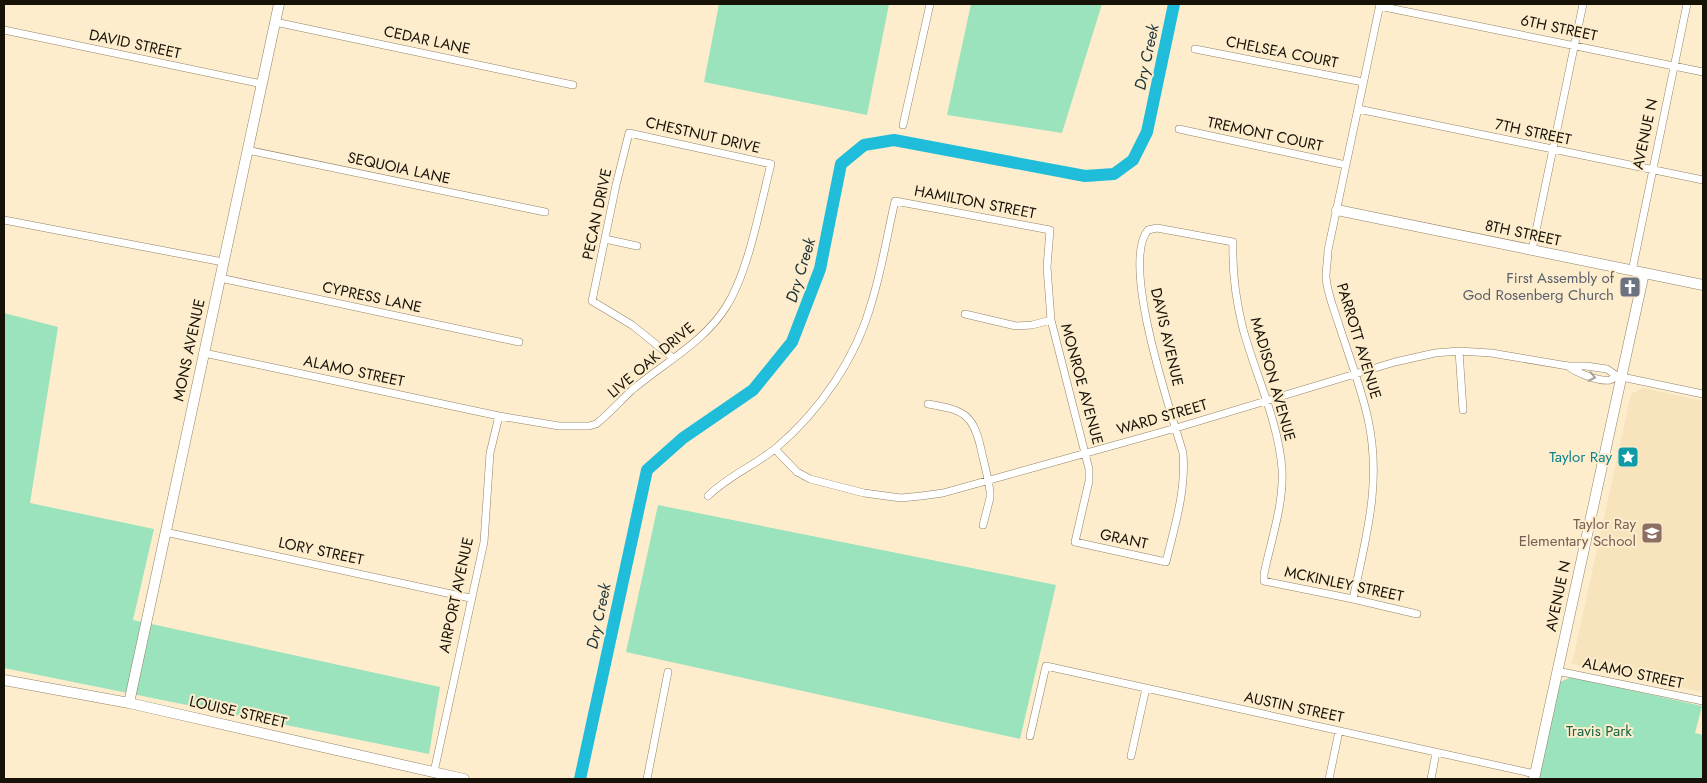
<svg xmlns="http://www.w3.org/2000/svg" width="1707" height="783" viewBox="0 0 1707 783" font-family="Jost,sans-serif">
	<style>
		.built { fill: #f7e3bc }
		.green { fill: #9ae3bc }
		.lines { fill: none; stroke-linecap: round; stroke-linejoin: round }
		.river { stroke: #1fbdd9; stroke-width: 12 }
		.street-casing { stroke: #918265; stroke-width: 8 }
		.secondary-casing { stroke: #918265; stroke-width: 11 }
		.street { stroke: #fff; stroke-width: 7 }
		.secondary { stroke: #fff; stroke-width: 10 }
		.oneway { stroke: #a2a09c }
		.labels { text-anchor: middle; stroke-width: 4; stroke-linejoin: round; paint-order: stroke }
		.street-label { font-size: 15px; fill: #171207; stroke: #fdedcd }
		.worship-label { font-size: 15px; fill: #5b616d; stroke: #fdedcd; text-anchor: end }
		.culture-label { font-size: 15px; fill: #0d838f; stroke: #fdedcd; text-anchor: end }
		.education-label { font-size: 15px; fill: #785e54; stroke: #fdedcd; text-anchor: end }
		.park-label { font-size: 15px; fill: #156645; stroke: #fdedcd }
		.water-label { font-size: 16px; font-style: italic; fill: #1b3237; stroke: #fdedcd }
	</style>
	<rect width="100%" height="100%" fill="#fdedcd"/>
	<path class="built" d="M1643 388 1703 401V692L1572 664 1631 394Z"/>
	<path class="green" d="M719 4H889L867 115 704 82Z
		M971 4H1102L1062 133 947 115Z
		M4 313 58 327 30 503 154 529 133 620 440 687 429 754 4 668Z
		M658 505 1056 585 1020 739 626 652Z
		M1571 677 1702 706 1695 733 1703 735V779H1539L1560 682Z"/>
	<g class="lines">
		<path class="river" d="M580 779 647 470 683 438 753 390 792 342 820 269 841 164 864 145 894 140 1085 176 1114 174 1133 160 1147 132 1174 4"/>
		<g class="street-casing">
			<path id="street" d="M1379 6 1703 72
				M275 22 573 85
				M4 30 262 84
				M1195 49 1363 82
				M1358 109 1703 180
				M903 125 930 4
				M1179 129 1346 165
				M247 150 545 212
				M4 220 223 262
				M605 239 637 246
				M1532 250 1583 4
				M1632 271 1687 4
				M220 278 519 342
				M965 314 1016 326 1032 325 1051 320
				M1459 351 1463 410
				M204 353 499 416 559 426H589L596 424C609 414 620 401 632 390 664 363 704 342 726 307 749 271 760 206 771 164L629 133 616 185 592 301 632 325 673 358
				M1568 366C1576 373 1600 382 1610 380 1613 379 1615 377 1617 376
				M928 404C963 410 973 413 981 449 984 463 988 477 990 491V498L983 525
				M775 449 797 472 810 479 864 493 901 498 921 496 943 493 1176 428 1395 362 1435 353 1459 351 1491 353 1568 366H1586L1607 369 1617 376 1703 394
				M708 496C728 476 754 466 776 448 820 411 857 357 872 301 882 269 887 235 895 201L1050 230 1047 267 1051 320 1089 469V481L1075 542 1166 562C1175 525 1186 491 1183 453 1171 412 1120 263 1148 230L1157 228 1233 242C1232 271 1236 301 1243 329 1256 376 1278 420 1282 469 1284 504 1271 540 1264 574V581L1353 599 1417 614
				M165 532 470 598
				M1353 599C1366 537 1382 483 1368 419 1361 387 1349 356 1339 325 1334 309 1327 293 1326 277 1326 268 1328 259 1328 250L1380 4
				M1557 671 1703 701
				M1030 736 1046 666 1535 774
				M1131 756 1146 688
				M434 772 484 542 490 453 499 416
				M647 779 668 672
				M1329 779 1339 731
				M1431 779 1436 753"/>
		</g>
		<g class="secondary-casing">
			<path id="secondary" d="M1337 210 1703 285
				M4 680 129 703 464 779
				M129 703 279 4
				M1534 779 1644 273"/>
		</g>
		<use href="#street" class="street"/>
		<use href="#secondary" class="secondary"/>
	</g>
	<defs><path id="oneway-chevron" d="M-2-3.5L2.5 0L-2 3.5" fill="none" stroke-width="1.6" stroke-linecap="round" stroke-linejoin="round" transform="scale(1.25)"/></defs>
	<use class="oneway" href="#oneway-chevron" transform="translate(1592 377) rotate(12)"/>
	<defs>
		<g id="church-square" transform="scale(1.125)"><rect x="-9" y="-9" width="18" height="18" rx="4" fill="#6b7280" stroke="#fdedcd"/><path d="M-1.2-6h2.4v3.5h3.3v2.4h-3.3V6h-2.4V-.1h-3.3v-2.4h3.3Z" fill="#fff"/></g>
		<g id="sight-square" transform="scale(1.125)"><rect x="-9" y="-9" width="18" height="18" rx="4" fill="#0f9aa8" stroke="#fdedcd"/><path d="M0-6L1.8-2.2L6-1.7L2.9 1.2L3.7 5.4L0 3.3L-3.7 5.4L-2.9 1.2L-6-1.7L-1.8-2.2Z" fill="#fff"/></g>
		<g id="school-square" transform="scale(1.125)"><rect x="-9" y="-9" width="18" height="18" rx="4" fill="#8d6e63" stroke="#fdedcd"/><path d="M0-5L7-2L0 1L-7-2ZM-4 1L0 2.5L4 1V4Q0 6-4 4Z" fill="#fff"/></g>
	</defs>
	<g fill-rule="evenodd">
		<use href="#church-square" x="1630" y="287"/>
		<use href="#sight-square" x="1628" y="457"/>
		<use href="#school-square" x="1652" y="533"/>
	</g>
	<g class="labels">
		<g class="street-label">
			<text transform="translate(1559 28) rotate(12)" y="5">6TH STREET</text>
			<text transform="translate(427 40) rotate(12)" y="5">CEDAR LANE</text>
			<text transform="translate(135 44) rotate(12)" y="5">DAVID STREET</text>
			<text transform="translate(1282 52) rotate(11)" y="5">CHELSEA COURT</text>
			<text transform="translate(1533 132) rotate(12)" y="5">7TH STREET</text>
			<text transform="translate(1265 134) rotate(12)" y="5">TREMONT COURT</text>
			<text transform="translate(1645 134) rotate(-78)" y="5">AVENUE N</text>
			<text transform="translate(703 135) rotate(13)" y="5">CHESTNUT DRIVE</text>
			<text transform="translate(399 168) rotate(12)" y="5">SEQUOIA LANE</text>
			<text transform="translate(975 202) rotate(11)" y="5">HAMILTON STREET</text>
			<text transform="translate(597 214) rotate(-78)" y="5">PECAN DRIVE</text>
			<text transform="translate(1523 233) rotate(12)" y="5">8TH STREET</text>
			<text transform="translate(372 297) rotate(12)" y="5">CYPRESS LANE</text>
			<text transform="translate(1167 337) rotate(77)" y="5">DAVIS AVENUE</text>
			<text transform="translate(1359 341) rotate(73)" y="5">PARROTT AVENUE</text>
			<text transform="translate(189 350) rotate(-78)" y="5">MONS AVENUE</text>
			<text transform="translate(651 360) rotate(-40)" y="5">LIVE OAK DRIVE</text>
			<text transform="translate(354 371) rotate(12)" y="5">ALAMO STREET</text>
			<text transform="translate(1273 379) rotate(74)" y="5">MADISON AVENUE</text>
			<text transform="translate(1082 384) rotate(75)" y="5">MONROE AVENUE</text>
			<text transform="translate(1162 417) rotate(-16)" y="5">WARD STREET</text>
			<text transform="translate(1124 539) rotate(12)" y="5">GRANT</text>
			<text transform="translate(321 551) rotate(12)" y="5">LORY STREET</text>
			<text transform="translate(1344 584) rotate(12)" y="5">MCKINLEY STREET</text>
			<text transform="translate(456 595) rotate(-78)" y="5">AIRPORT AVENUE</text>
			<text transform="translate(1558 596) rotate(-78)" y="5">AVENUE N</text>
			<text transform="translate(1633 673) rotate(12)" y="5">ALAMO STREET</text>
			<text transform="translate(1294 707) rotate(12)" y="5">AUSTIN STREET</text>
			<text transform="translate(238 712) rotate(13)" y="5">LOUISE STREET</text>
		</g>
		<g class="worship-label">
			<text x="1614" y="283">First Assembly of<tspan x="1614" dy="17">God Rosenberg Church</tspan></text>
		</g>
		<g class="culture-label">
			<text x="1612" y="462">Taylor Ray</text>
		</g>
		<g class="education-label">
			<text x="1636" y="529">Taylor Ray<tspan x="1636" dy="17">Elementary School</tspan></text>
		</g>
		<g class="park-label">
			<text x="1599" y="736">Travis Park</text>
		</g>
		<g class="water-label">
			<text transform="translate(1146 57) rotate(-78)" y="6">Dry Creek</text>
			<text transform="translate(800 270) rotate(-73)" y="6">Dry Creek</text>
			<text transform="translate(598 616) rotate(-78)" y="6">Dry Creek</text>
		</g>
	</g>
	<rect width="1707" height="783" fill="none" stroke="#171207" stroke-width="10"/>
</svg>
